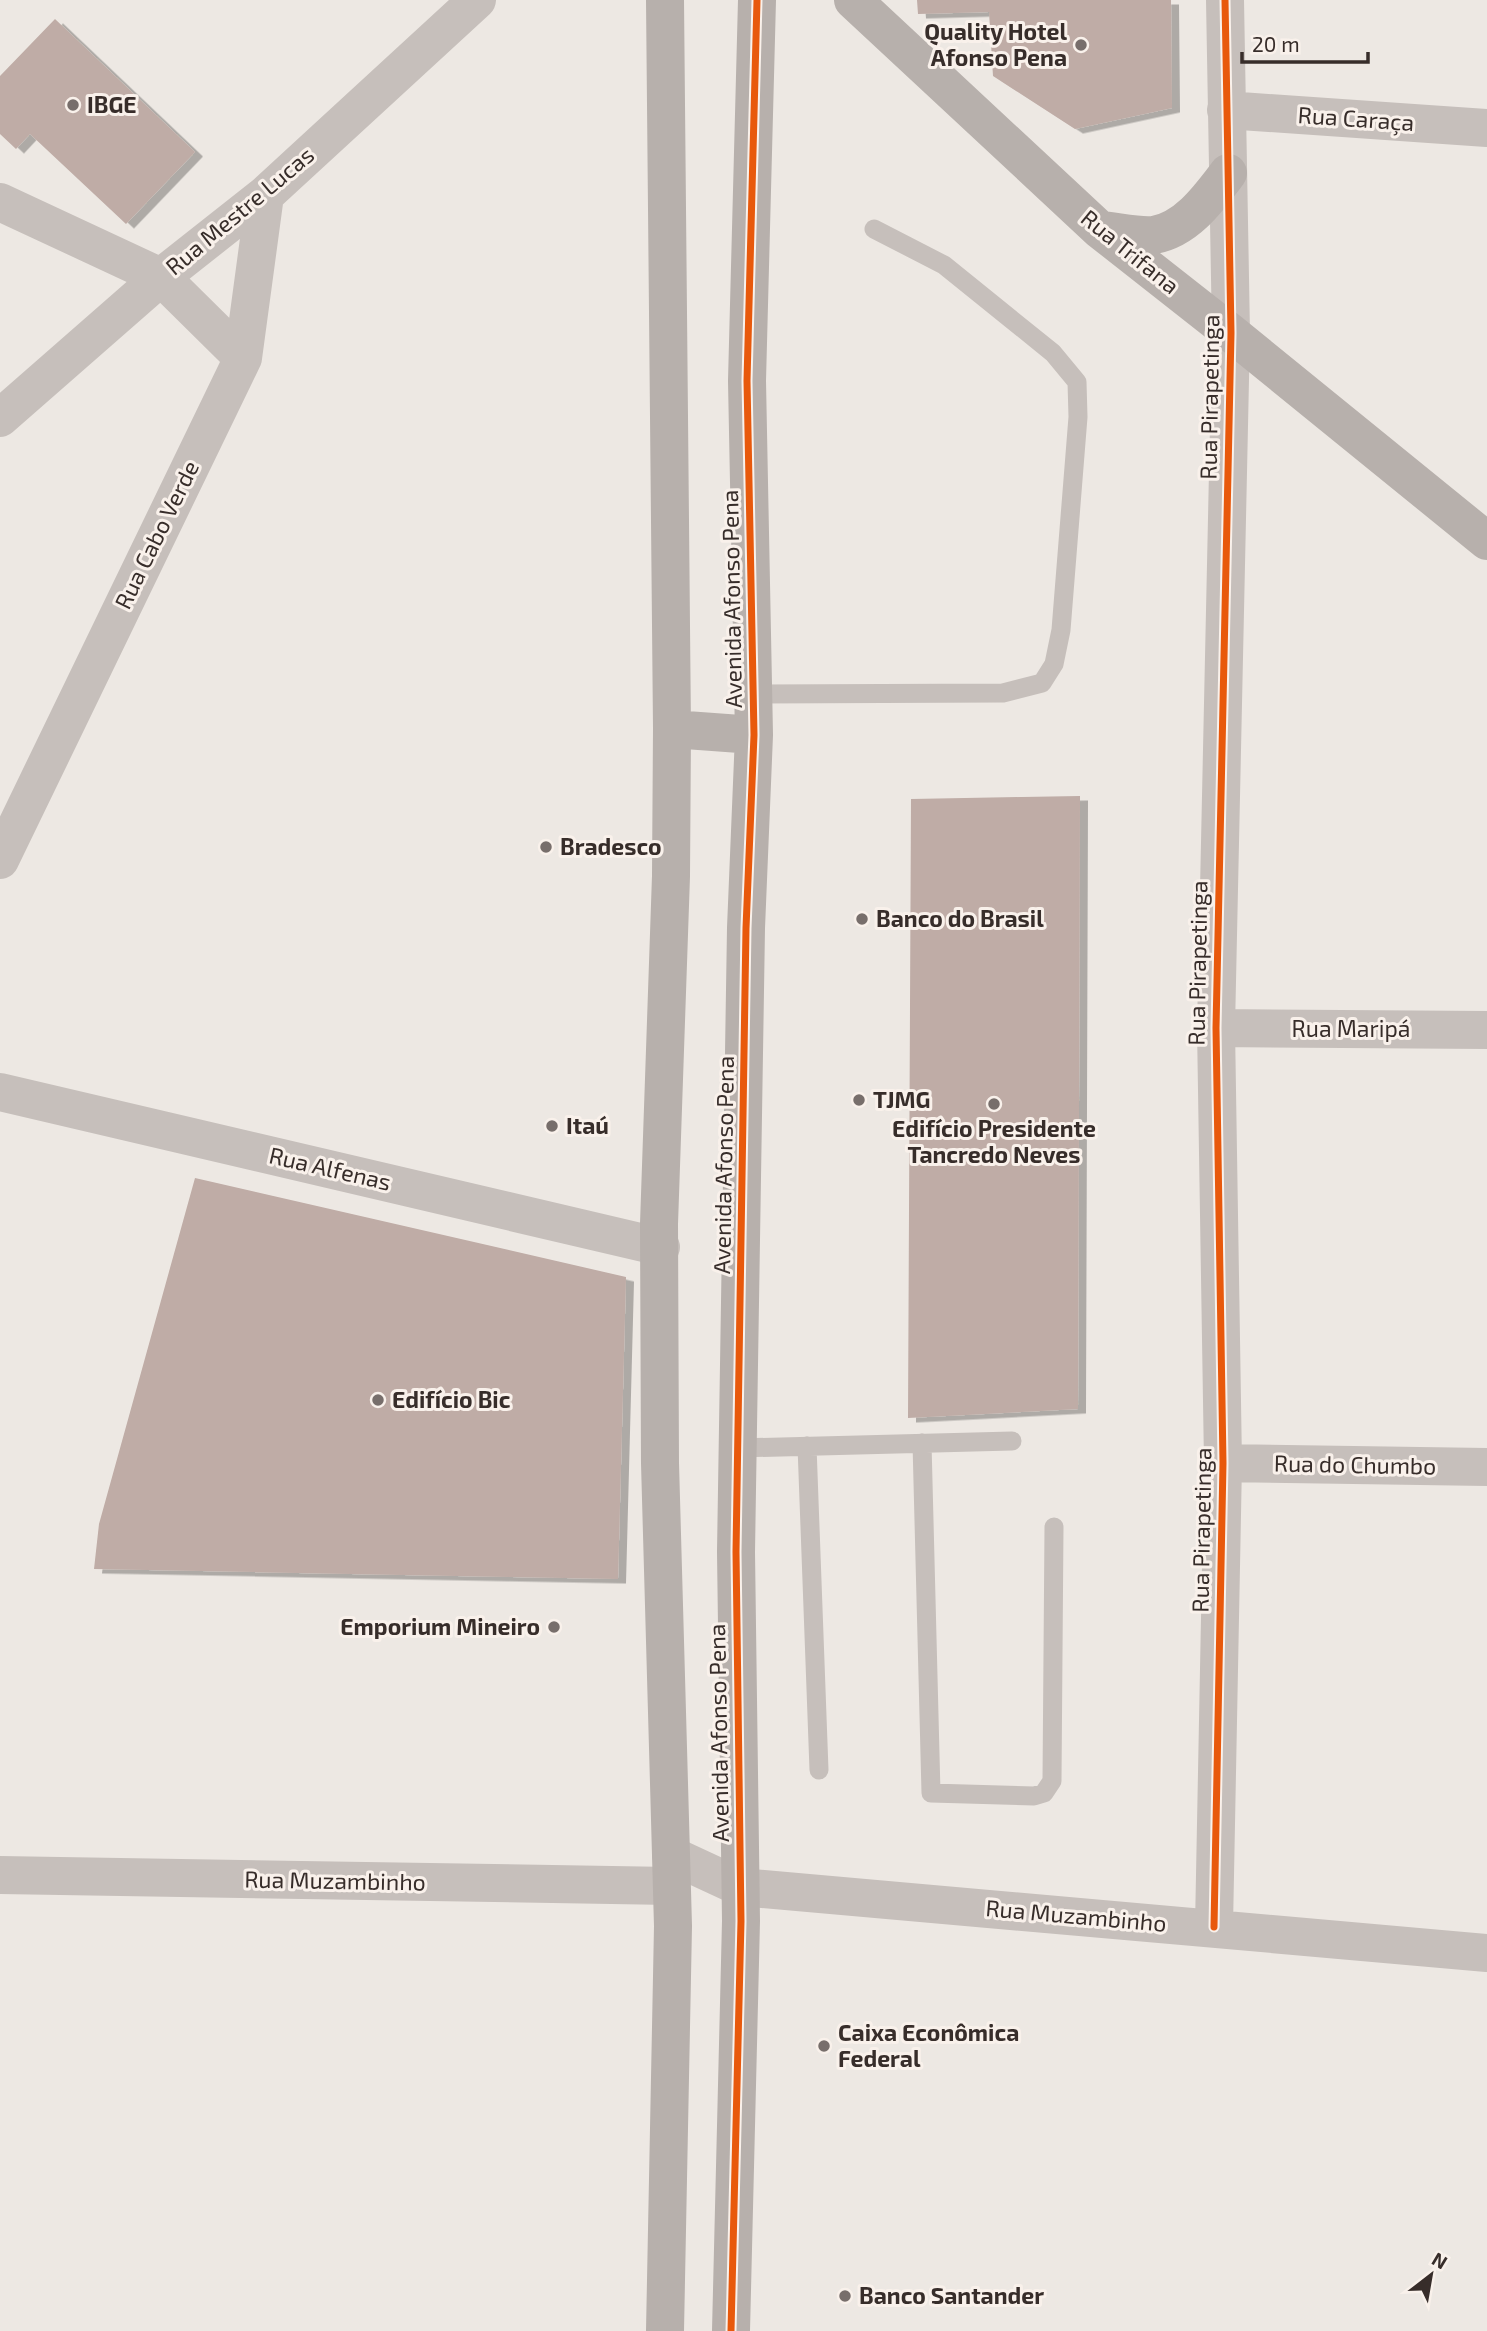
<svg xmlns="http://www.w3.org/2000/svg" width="1487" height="2331" viewBox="0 0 1487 2331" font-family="'Exo 2',sans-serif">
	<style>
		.building { fill: #bfaca6; filter: url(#shadow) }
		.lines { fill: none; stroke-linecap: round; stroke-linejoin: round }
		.lane { stroke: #c6bfbb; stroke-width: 19 }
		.street { stroke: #c6bfbb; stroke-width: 38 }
		.secondary { stroke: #b7b0ac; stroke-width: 38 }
		.cycleway-casing { stroke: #f9f1eb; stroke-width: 11 }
		.cycleway { stroke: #e8590c; stroke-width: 7 }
		.poi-dot { fill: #776e6b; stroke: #f9f1eb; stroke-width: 2.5 }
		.labels { text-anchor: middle; stroke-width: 6; stroke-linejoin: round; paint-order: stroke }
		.poi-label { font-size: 23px; font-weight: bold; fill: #372d2a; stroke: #f9f1eb; text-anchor: start }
		.street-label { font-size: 23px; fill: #372d2a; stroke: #f9f1eb }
	</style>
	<defs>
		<filter id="shadow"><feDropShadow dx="8" dy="4.5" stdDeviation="0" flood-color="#0004"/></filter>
	</defs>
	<rect width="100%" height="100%" fill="#ede8e3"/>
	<path class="building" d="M917 0H1171L1172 108 1075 129 993 76 989 12 918 14Z
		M55 19 195 152 126 224 30 134 16 149 0 134V76Z
		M1080 796 1078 1409 908 1418 911 799Z
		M195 1178 626 1277 618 1579 94 1569 99 1524Z"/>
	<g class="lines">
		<path class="lane" d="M754 694 1003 693 1042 683 1054 664 1061 630 1078 417 1077 382 1053 353 944 265 874 229
			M922 1443 931 1793 1034 1796 1044 1793 1052 1781 1054 1527
			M807 1446 819 1770
			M738 1448 1012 1441"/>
		<path class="street" d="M1226 110 1487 128
			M0 202 161 277 243 358
			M0 418 161 277 265 195 477 0
			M0 860 243 358 265 195
			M1216 1028 1487 1030
			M0 1092 661 1247
			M1223 1463 1487 1467
			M671 1855 740 1887 1487 1953
			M0 1875 671 1886
			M1214 1927 1223 1463 1216 1028 1231 333 1225 0"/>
		<path class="secondary" d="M853 0 1100 230 1231 333 1487 541
			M1100 230C1115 231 1140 237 1154 235 1187 229 1209 198 1228 173
			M672 729 754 735
			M665 2331 673 1926 660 1463 659 1224 671 876 672 729 665 0
			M731 2331 741 1921 736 1552 746 928 754 735 747 381 757 0"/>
		<g class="cycleway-casing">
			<path id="cycleway" d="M1214 1927 1223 1463 1216 1028 1231 333 1225 0
				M731 2331 741 1921 736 1552 746 928 754 735 747 381 757 0"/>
		</g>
		<use href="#cycleway" class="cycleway"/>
	</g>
	<g class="poi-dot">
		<circle cx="1081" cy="45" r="7"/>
		<circle cx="73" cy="105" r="7"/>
		<circle cx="546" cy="847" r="7"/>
		<circle cx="862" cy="919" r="7"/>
		<circle cx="859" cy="1100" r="7"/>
		<circle cx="994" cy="1104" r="7"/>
		<circle cx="552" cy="1126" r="7"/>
		<circle cx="378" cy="1400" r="7"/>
		<circle cx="554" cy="1627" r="7"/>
		<circle cx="824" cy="2046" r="7"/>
		<circle cx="845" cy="2296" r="7"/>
	</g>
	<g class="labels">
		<g class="poi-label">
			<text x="1067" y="40" text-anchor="end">Quality Hotel<tspan x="1067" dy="26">Afonso Pena</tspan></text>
			<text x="87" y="113">IBGE</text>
			<text x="560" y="855">Bradesco</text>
			<text x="876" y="927">Banco do Brasil</text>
			<text x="873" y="1108">TJMG</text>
			<text x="566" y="1134">Itaú</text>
			<text x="994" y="1137" text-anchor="middle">Edifício Presidente<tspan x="994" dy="26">Tancredo Neves</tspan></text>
			<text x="392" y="1408">Edifício Bic</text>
			<text x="540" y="1635" text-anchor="end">Emporium Mineiro</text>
			<text x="838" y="2041">Caixa Econômica<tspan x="838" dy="26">Federal</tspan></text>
			<text x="859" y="2304">Banco Santander</text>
		</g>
		<g class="street-label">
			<text transform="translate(1356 119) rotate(4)" y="8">Rua Caraça</text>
			<text transform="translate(240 211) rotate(-40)" y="8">Rua Mestre Lucas</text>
			<text transform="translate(1130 252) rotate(39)" y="8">Rua Trifana</text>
			<text transform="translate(1210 397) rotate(-89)" y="8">Rua Pirapetinga</text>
			<text transform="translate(157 535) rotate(-64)" y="8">Rua Cabo Verde</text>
			<text transform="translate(732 599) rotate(-91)" y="8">Avenida Afonso Pena</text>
			<text transform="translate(1198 963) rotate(-89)" y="8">Rua Pirapetinga</text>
			<text x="1351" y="1037">Rua Maripá</text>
			<text transform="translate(724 1165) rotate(-89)" y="8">Avenida Afonso Pena</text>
			<text transform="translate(330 1169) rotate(13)" y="8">Rua Alfenas</text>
			<text transform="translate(1355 1465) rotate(1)" y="8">Rua do Chumbo</text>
			<text transform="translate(1202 1530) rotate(-89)" y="8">Rua Pirapetinga</text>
			<text transform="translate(719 1733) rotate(-91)" y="8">Avenida Afonso Pena</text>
			<text transform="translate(335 1881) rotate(1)" y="8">Rua Muzambinho</text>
			<text transform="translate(1076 1916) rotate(5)" y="8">Rua Muzambinho</text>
		</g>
	</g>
	<g transform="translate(1431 2275) rotate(31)" stroke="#f9f1eb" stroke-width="5" paint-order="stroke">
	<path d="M0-5L12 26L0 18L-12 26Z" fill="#372d2a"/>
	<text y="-10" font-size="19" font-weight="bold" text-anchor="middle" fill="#372d2a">N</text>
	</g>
	<path d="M1242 52v10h126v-10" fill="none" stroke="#372d2a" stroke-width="3.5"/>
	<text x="1252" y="52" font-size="21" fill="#372d2a" stroke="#f9f1eb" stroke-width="5" paint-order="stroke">20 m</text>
</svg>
